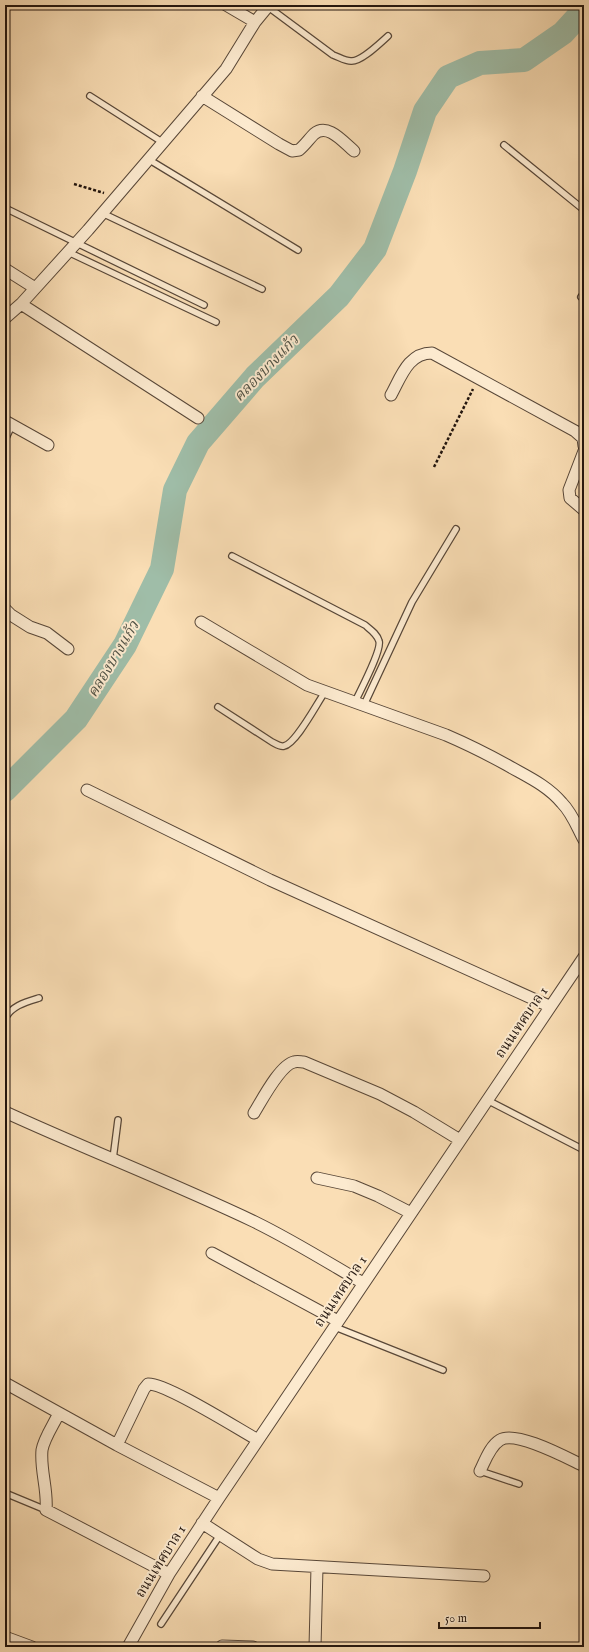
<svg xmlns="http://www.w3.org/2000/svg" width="589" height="1652" viewBox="0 0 589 1652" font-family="'IM FELL English','Noto Serif Thai',serif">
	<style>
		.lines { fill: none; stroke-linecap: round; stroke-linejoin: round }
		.river { stroke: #9fbda8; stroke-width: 24 }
		.service-casing { stroke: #584738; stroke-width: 8 }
		.minor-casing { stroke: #584738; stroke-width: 13 }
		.path { stroke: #22150e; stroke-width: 2.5; stroke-dasharray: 3 2; stroke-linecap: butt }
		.service { stroke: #fceacf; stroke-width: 5.5 }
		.minor { stroke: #fceacf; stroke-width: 11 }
		.labels { text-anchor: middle; stroke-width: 4; stroke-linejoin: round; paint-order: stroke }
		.street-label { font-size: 14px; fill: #22150e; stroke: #fceacf }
		.water-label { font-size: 15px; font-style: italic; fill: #4e5044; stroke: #fceacf }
	</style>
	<rect width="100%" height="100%" fill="#fadeb5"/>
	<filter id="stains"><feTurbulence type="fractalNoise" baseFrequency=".005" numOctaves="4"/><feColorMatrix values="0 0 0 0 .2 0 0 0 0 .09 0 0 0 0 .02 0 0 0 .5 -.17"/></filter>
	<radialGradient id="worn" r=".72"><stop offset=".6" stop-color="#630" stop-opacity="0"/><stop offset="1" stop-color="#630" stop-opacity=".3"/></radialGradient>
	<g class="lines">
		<path class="river" d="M5 790 76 719 125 645 162 569 175 490 198 443 255 377 339 296 375 249 405 171 425 111 448 77 480 63 524 60 563 33 584 10"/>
		<g class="service-casing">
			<path id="service" d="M267 6 333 55C339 57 345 61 351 61 361 62 380 43 388 36
				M90 96 162 142
				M504 145 584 210
				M148 159 298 250
				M5 208 204 305
				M102 213 262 289
				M68 252 216 322
				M581 297 584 293
				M5 440 12 425
				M232 556 365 625C371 630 377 634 379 641 382 650 360 691 355 702
				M364 705 412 602 456 529
				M218 707 272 742C276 744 280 747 284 746 296 744 317 703 325 692
				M5 1019C11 1006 26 1002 39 998
				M487 1100 584 1150
				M113 1159 118 1120
				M335 1327 443 1370
				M480 1471 519 1484
				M5 1493 46 1510
				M161 1624 220 1535"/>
		</g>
		<g class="minor-casing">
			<path id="minor" d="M226 5 255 22
				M202 96 279 144 292 151 299 150C305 145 309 139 314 134 328 122 344 143 354 151
				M5 269 35 288
				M21 304 198 418
				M5 318 21 304 88 230 226 69 255 22 269 5
				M391 395C401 377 408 353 432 353L575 431 583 438 584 446
				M5 421 48 445
				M584 451 569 490 570 498 584 510
				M5 609 11 615 30 627 47 633 68 649
				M201 622 307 685 446 735C467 744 487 754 507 765 526 776 547 785 562 803 572 813 577 827 584 840
				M87 790 270 880 549 1006
				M5 1112C88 1150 173 1183 255 1222 292 1240 327 1262 363 1283
				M254 1113C262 1100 280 1065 294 1062 297 1061 301 1062 304 1062L380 1094 414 1112 460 1140
				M317 1178 354 1186 378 1196 411 1213
				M212 1253 338 1321
				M5 1383 117 1445 219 1498
				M59 1413C54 1424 44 1438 42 1450 40 1470 48 1490 46 1510L169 1574
				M117 1445 144 1389 148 1384C166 1383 238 1429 258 1440
				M480 1471C485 1461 490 1446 500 1440 516 1430 567 1458 584 1466
				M202 1523 258 1559 272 1564 484 1576
				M5 1637 32 1647
				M222 1646 253 1647
				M128 1647 169 1574 219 1498 584 957
				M315 1647 317 1567"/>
		</g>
		<path class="path" d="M74 184 104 193
			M434 467 473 389"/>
		<use href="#service" class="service"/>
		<use href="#minor" class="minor"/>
	</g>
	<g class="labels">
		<g class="street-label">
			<text transform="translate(521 1022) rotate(-56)" y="5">ถนนเทศบาล 1</text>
			<text transform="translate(340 1291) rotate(-56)" y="5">ถนนเทศบาล 1</text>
			<text transform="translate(160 1561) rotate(-58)" y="5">ถนนเทศบาล 1</text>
		</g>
		<g class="water-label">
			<text transform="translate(266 368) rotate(-46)" y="5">คลองบางแก้ว</text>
			<text transform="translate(113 659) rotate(-59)" y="5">คลองบางแก้ว</text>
		</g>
	</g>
	<rect width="589" height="1652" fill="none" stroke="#fadeb5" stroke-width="20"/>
	<rect x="6" y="6" width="577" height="1640" fill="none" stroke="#22150e" stroke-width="2"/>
	<rect x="10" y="10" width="569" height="1632" fill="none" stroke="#22150e"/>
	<path d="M439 1622v6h101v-6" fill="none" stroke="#22150e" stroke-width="2"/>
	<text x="445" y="1622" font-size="12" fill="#22150e" stroke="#fceacf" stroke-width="3" paint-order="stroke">50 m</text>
	<rect width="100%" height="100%" filter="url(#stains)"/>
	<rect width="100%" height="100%" fill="url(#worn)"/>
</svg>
